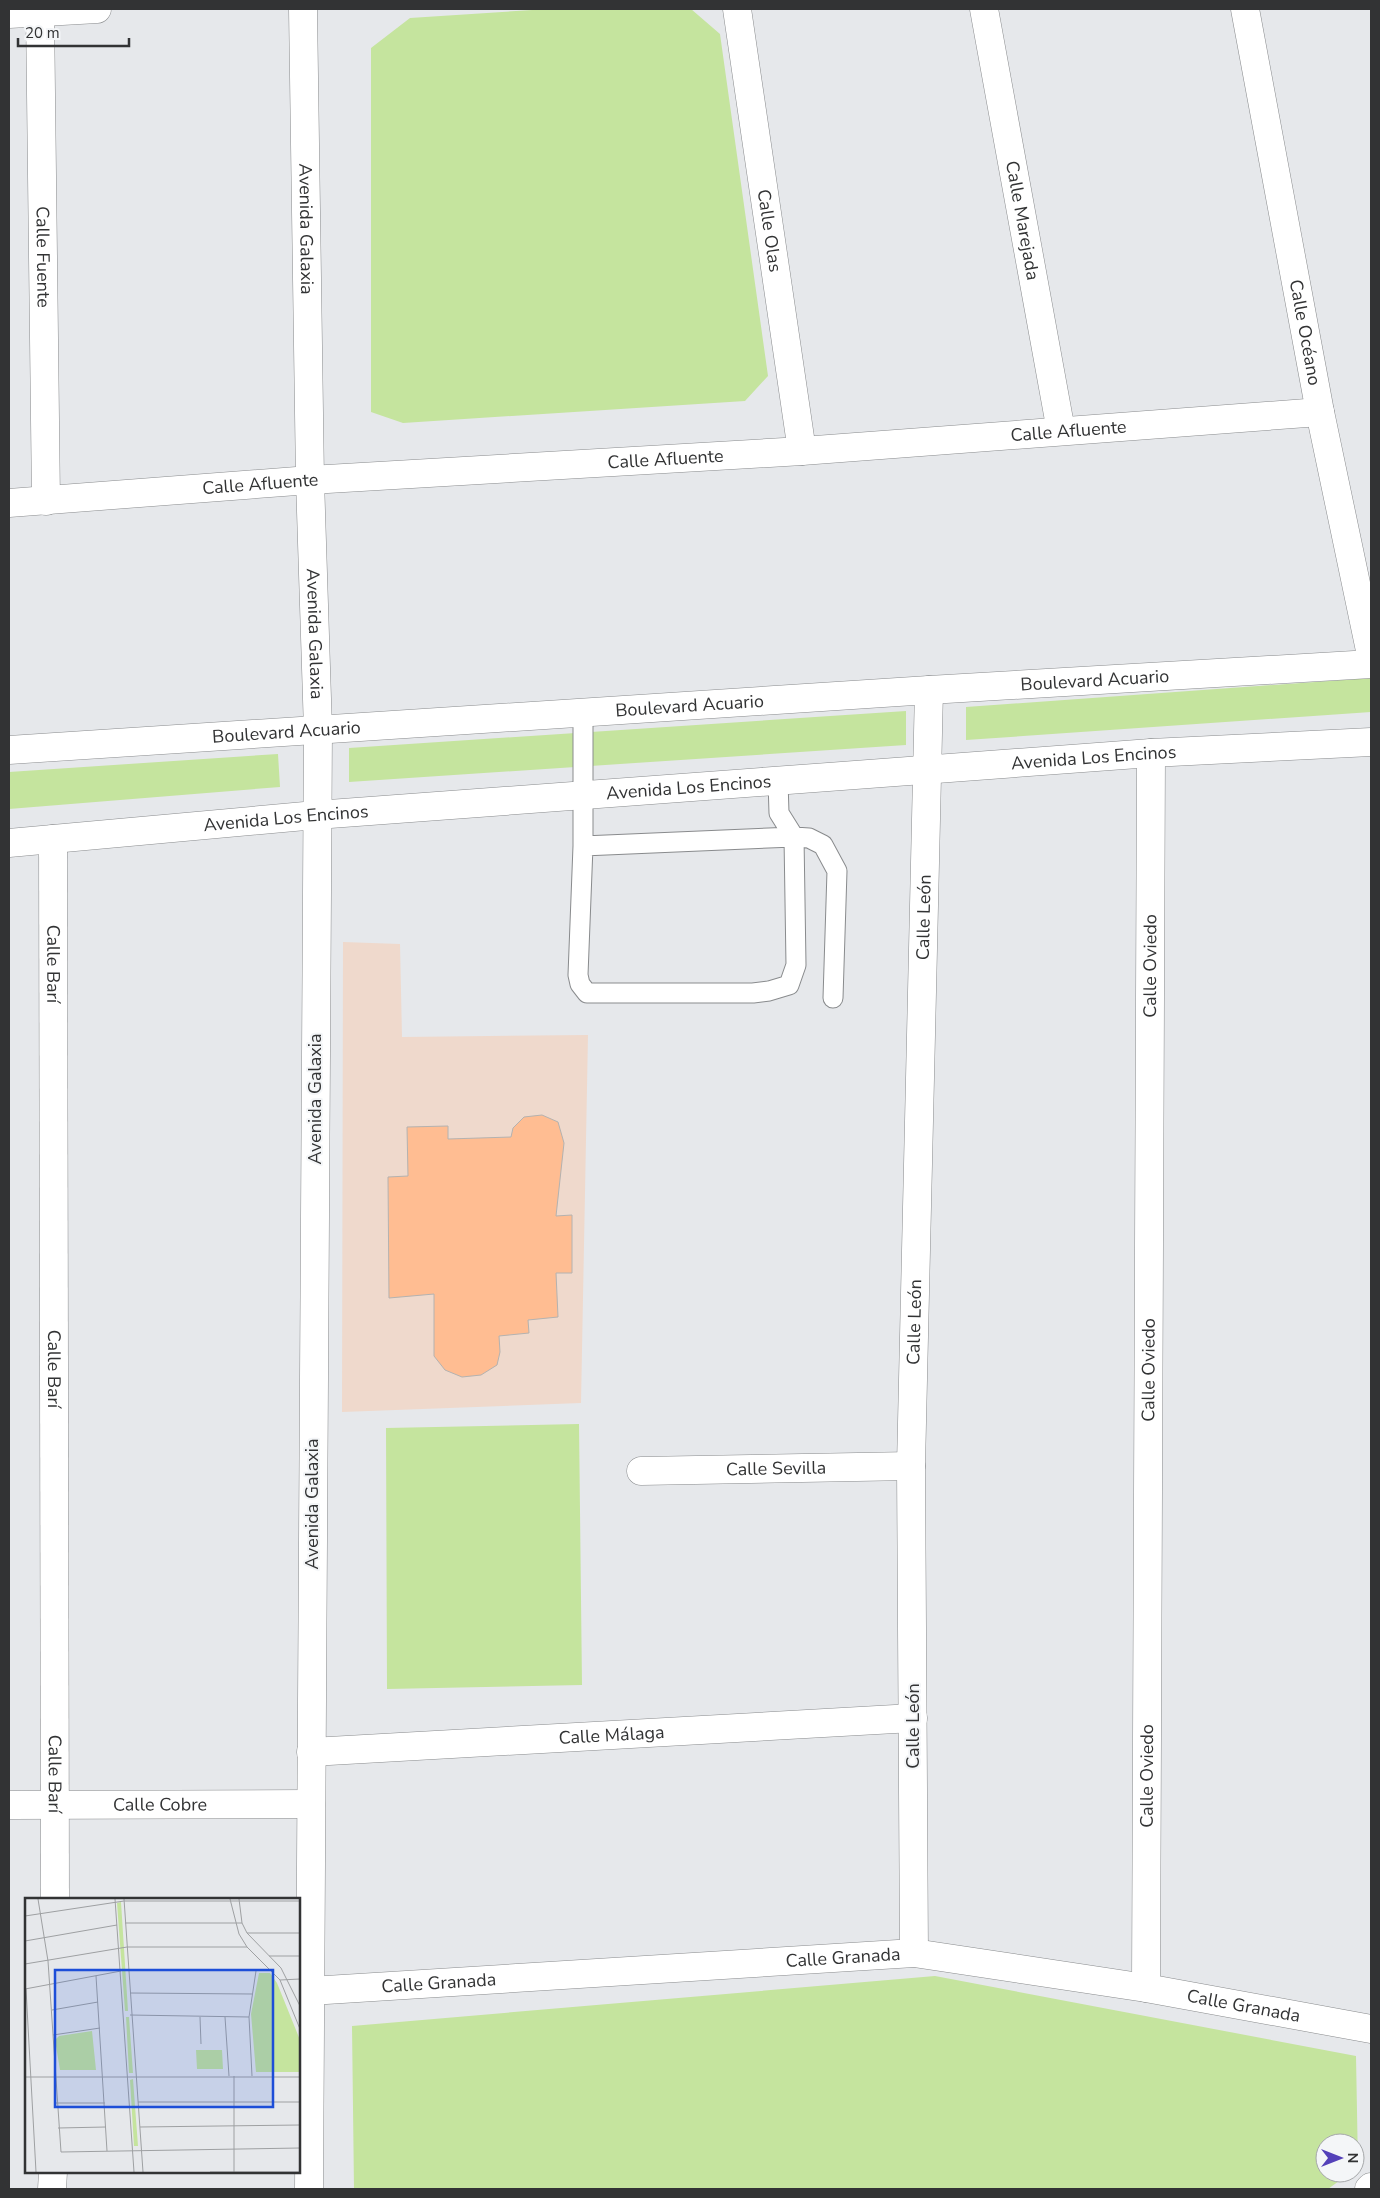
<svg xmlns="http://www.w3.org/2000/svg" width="1380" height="2198" viewBox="0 0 1380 2198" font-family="'Nunito Sans',sans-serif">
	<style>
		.education { fill: #efd9cc }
		.green { fill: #c5e49e }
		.building { fill: #ffbd92; stroke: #b4b2b0 }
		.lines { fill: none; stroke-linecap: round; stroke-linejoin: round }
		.service-casing { stroke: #898b8d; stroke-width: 21 }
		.minor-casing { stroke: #898b8d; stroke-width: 29 }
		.tertiary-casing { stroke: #898b8d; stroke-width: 29 }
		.service { stroke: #fff; stroke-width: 19 }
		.minor { stroke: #fff; stroke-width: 28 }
		.tertiary { stroke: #fff; stroke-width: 28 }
		.labels { text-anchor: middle; stroke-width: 4; stroke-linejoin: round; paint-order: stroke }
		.street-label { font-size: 18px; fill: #323334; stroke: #f4f6f8 }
		.inset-road { fill: none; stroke: #9ea0a2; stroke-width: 1 }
		.view { fill: #1d4ed8; fill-opacity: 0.15; stroke: #1d4ed8; stroke-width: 2.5 }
		.inset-edge { fill: none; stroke: #323334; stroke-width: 2.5 }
	</style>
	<rect width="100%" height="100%" fill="#e6e8eb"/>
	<path class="education" d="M343 942 400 944 402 1037 588 1035 581 1403 342 1412Z"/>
	<path class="green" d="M548 9H691L720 34 768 376 745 401 403 423 371 412V48L410 18Z
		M1371 678V712L966 740V707Z
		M906 711V745L349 782V748Z
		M278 754 280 787 9 809V772Z
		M579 1424 582 1685 387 1689 386 1428Z
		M935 1976 1356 2056 1358 2166 1355 2169V2143H1325V2173H1350L1328 2189H354L352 2026Z"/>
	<path class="building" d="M542 1115 558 1122 564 1143 556 1216 572 1215V1273H556L558 1317 528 1320 529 1333 499 1336 500 1352 497 1365 481 1375 462 1377 445 1370 434 1356V1294L389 1298 388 1177 408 1176 407 1127 448 1126V1139L511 1137 513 1128 524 1117Z"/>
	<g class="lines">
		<g class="service-casing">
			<path id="service" d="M583 713V846L578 975 580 984 587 993H753L769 991 789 985 796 965 794 837 779 813 778 781
				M583 846 794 837 809 838 823 845 837 871 833 998"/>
		</g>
		<g class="minor-casing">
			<g id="minor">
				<path id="s1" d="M303 9 310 480 318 730 309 2189"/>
				<path id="s2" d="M737 9 802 451"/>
				<path id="s3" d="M984 9 1061 431"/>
				<path id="s4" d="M1245 9 1320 412 1371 655"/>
				<path id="s5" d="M40 12 46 501"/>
				<path d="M9 14 97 9"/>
				<path id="s6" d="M9 503 310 480 802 451 1320 412"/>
				<path id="s7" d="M53 839 55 1899"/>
				<path id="s8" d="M641 1471 911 1466"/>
				<path id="s9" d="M311 1752 913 1718"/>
				<path id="s10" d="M9 1805 311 1804"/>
				<path id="s11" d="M914 1953 911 1466 929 690"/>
				<path id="s12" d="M1146 1988 1151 753"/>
				<path id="s13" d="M310 1991 914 1953 1146 1988 1371 2029"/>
				<path d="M52 2189 53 2172"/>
			</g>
		</g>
		<g class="tertiary-casing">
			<g id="tertiary">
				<path id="s14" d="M9 750 929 690 1371 664"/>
				<path id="s15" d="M9 843 316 815 1151 753 1371 742"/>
				<path d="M1369 2189 1371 2187"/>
			</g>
		</g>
		<use href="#service" class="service"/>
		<use href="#minor" class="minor"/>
		<use href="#tertiary" class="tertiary"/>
	</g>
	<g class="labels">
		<g class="street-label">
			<text dy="6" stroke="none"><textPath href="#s3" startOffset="215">Calle Marejada</textPath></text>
			<text dy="6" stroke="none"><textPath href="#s1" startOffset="220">Avenida Galaxia</textPath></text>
			<text dy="6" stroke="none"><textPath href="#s2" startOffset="224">Calle Olas</textPath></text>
			<text dy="6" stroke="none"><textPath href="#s5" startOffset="245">Calle Fuente</textPath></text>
			<text dy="6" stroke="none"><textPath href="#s4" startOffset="329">Calle Océano</textPath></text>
			<text dy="6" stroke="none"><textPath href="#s6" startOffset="1062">Calle Afluente</textPath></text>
			<text dy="6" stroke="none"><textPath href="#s6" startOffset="658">Calle Afluente</textPath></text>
			<text dy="6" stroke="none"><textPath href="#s6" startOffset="252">Calle Afluente</textPath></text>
			<text dy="6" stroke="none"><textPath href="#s1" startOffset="625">Avenida Galaxia</textPath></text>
			<text dy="6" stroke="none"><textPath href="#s14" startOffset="1088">Boulevard Acuario</textPath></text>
			<text dy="6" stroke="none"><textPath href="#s14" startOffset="682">Boulevard Acuario</textPath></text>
			<text dy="6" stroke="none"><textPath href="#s14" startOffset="278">Boulevard Acuario</textPath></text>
			<text dy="6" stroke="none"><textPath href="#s15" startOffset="1088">Avenida Los Encinos</textPath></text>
			<text dy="6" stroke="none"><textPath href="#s15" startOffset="682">Avenida Los Encinos</textPath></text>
			<text dy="6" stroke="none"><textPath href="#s15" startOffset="278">Avenida Los Encinos</textPath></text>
			<text dy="6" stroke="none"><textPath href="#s11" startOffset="1036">Calle León</textPath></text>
			<text dy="6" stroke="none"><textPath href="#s7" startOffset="125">Calle Barí</textPath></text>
			<text dy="6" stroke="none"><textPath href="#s12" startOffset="1022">Calle Oviedo</textPath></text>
			<text transform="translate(315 1099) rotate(-90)" y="6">Avenida Galaxia</text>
			<text dy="6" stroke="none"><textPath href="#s11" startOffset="631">Calle León</textPath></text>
			<text dy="6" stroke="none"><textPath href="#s7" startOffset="530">Calle Barí</textPath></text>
			<text dy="6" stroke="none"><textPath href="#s12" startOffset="618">Calle Oviedo</textPath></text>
			<text dy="6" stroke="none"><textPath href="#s8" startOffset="135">Calle Sevilla</textPath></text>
			<text transform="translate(312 1504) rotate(-90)" y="6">Avenida Galaxia</text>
			<text transform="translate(913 1726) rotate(-90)" y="6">Calle León</text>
			<text dy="6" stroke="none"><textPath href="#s9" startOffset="301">Calle Málaga</textPath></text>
			<text dy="6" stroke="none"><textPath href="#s7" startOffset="935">Calle Barí</textPath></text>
			<text dy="6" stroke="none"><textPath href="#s12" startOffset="212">Calle Oviedo</textPath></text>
			<text dy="6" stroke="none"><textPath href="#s10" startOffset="151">Calle Cobre</textPath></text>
			<text dy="6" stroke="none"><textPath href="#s13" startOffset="534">Calle Granada</textPath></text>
			<text dy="6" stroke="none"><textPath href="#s13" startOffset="129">Calle Granada</textPath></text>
			<text dy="6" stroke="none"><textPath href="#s13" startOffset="939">Calle Granada</textPath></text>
		</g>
	</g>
	<g transform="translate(25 1898)">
		<rect width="275" height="275" fill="#e6e8eb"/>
		<path d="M96 4 103 113H100L92 5ZM234 75H245L252 85 275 142V174H231L226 116ZM101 119H104L108 175H104ZM67 133 71 172H35L30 142 34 138ZM171 152H197L198 171H172ZM108 181 113 248H109L105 182Z" fill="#c5e49e"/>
		<path class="inset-road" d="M13 1 23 63 36 254 275 250M90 1 109 274M99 1 118 274M205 1 214 36 222 49 255 82 275 131M214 1 217 25 222 35 256 70 275 108M0 18 99 3H275M100 25H217M222 35H275M0 43 92 27M244 58H275M0 66 102 49H222M104 72H246M71 78 82 253M255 82 275 81M0 91 96 73M1 91 11 274M105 95 227 96M27 112 73 104M105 117 224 119M175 119 176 146M200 119 204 178M28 137 75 130M209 178V274M227 178 224 119 231 73M0 179H275M113 204H275M31 205H80M115 229 275 227M33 230 81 229M185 274H275"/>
		<path class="view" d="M30 72H248V209H30Z"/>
		<rect width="275" height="275" class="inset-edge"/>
	</g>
	<rect width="1380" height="2198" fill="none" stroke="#323334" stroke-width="20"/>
	<g transform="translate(1340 2158) rotate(90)"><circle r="24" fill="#f4f6f8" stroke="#a6a8aa"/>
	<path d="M0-4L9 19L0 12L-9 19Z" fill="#5441b9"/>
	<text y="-8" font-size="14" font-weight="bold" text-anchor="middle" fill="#323334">N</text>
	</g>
	<path d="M18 38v8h111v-8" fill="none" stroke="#323334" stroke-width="2.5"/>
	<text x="25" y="38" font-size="15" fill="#323334" stroke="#f4f6f8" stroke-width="4" paint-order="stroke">20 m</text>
</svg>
